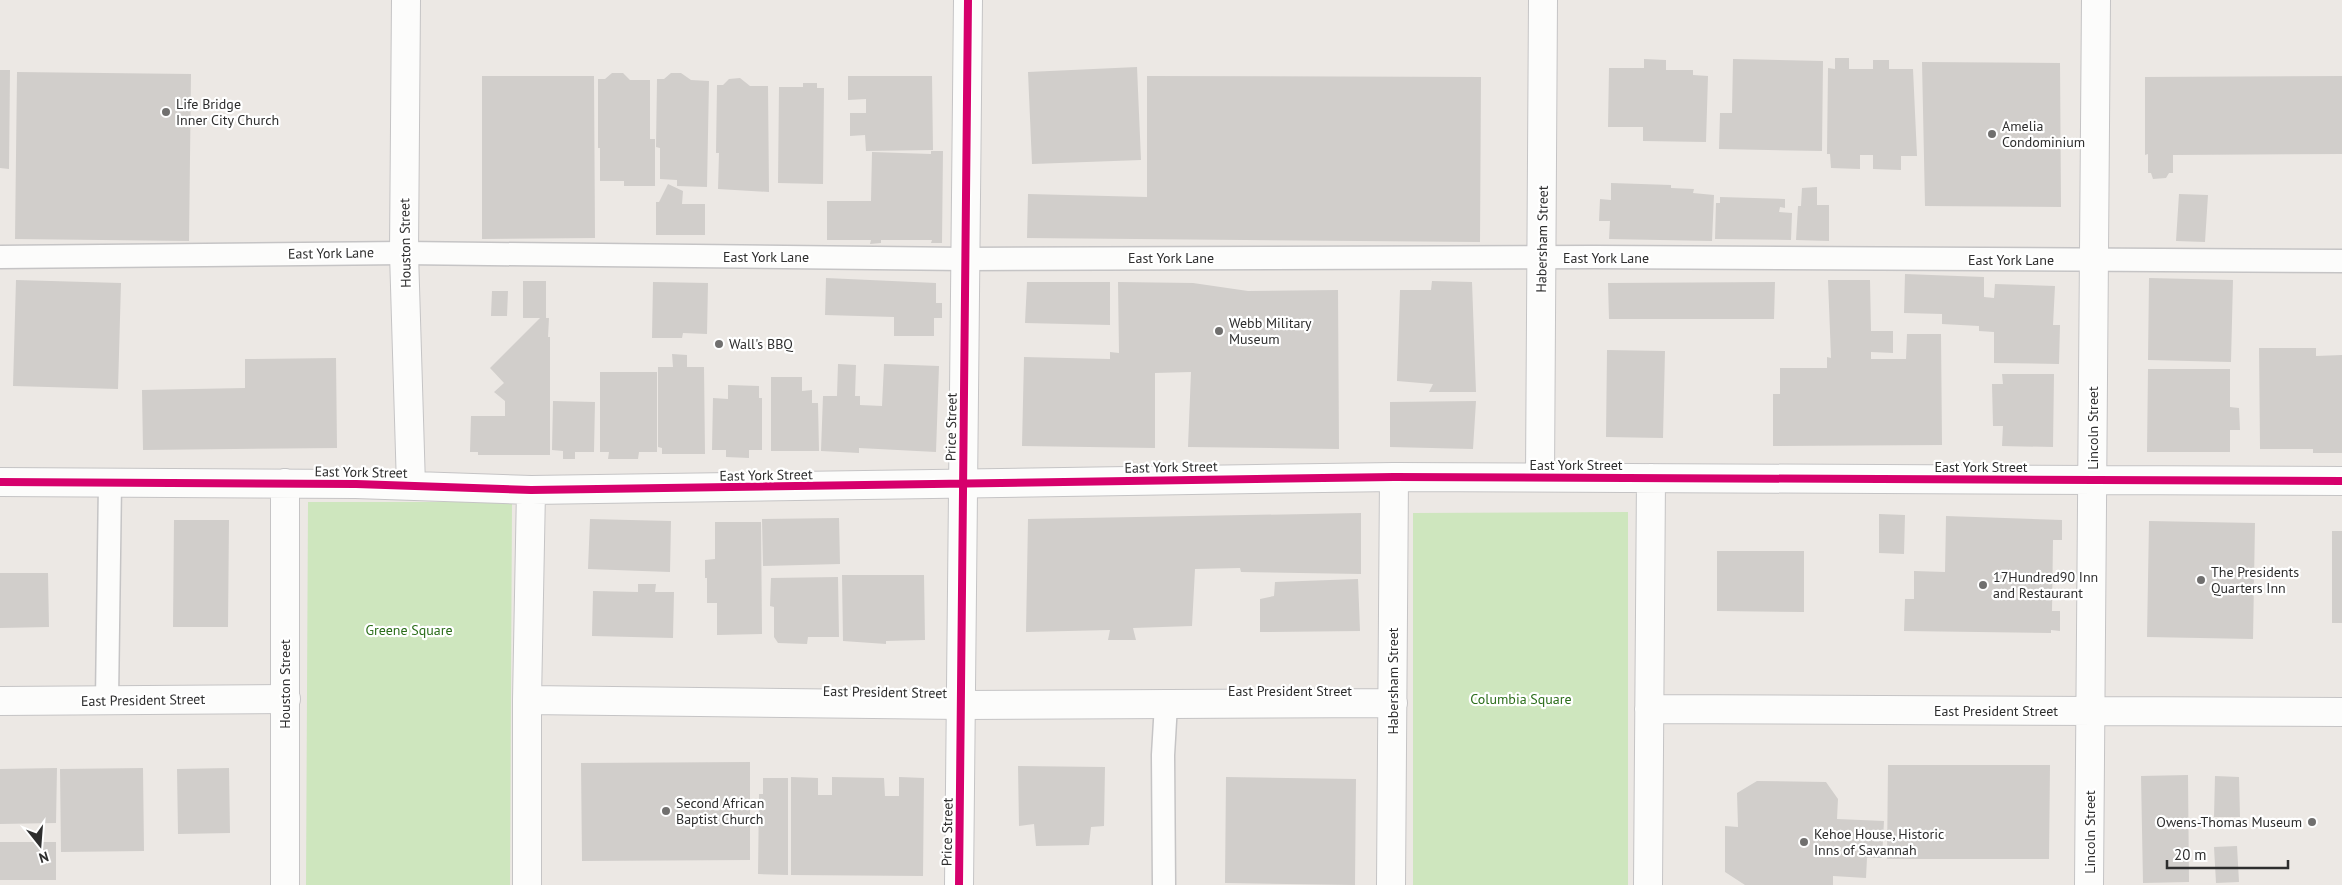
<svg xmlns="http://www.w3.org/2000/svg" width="2342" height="885" viewBox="0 0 2342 885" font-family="'PT Sans',sans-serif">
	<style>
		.green { fill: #cee6be }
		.building { fill: #d1cecb }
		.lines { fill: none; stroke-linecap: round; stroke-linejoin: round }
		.service-casing { stroke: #c5c4c5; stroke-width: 25 }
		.minor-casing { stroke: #c5c4c5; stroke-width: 30 }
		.tertiary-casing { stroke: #c5c4c5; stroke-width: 30 }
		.secondary-casing { stroke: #c5c4c5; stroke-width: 30 }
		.service { stroke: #fcfcfb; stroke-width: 22 }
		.minor { stroke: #fcfcfb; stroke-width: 28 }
		.tertiary { stroke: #fcfcfb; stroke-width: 28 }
		.secondary { stroke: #fcfcfb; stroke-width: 28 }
		.cycleway-casing { stroke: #fff; stroke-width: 11 }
		.cycleway { stroke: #d6006c; stroke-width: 8 }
		.poi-dot { fill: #706f6e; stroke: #fff; stroke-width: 2 }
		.labels { text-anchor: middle; stroke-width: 4.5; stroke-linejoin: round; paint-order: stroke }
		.poi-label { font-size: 14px; fill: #2e2e2e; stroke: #fff; text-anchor: start }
		.street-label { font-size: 14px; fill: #2e2e2e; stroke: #fff }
		.park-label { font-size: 14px; fill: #2c6e1b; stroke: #fff }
	</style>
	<rect width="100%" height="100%" fill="#ece8e4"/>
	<path class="green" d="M308 502H512L510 885H306Z
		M1628 512V885H1413V513Z"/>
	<path class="building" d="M1835 58H1849V69H1873V60H1889V69H1913L1917 156H1901V170L1873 169V155H1860V169L1831 168 1830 154H1827L1828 68 1835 69Z
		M1644 59 1666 60V70H1693V75L1708 76 1706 142 1643 141V127H1608L1609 68H1644Z
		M1733 59 1823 61 1822 151 1719 149 1720 113H1732Z
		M1922 62 2060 63 2061 207 1925 206Z
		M1137 67 1141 160 1032 164 1028 72Z
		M0 70H10L9 169 0 168Z
		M17 72 191 74 189 241 15 239Z
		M612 73H623L630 80H650V139H655V186H624V181H600V148H598V79H605Z
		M671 73H681L691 80 709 81 707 187 677 186V180L660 179V148L656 147 657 79H664Z
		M482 76H594L595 238 482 239Z
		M848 76H932L933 150 866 151 865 135 850 136V113H866V99L848 100Z
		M1147 76 1481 77 1480 242 1027 238 1028 194 1147 197Z
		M2342 76V154L2173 155V173H2169L2166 178 2153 179 2151 173H2148V154L2145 155V77Z
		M740 78 750 86H768L769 192 718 189 719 153H716L717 85H723L729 79Z
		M803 83H817V88H824L823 184 778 183 779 87H803Z
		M931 151H943L942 243H931L932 240H881V243L870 244 871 240H827V201H871L872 152 931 154Z
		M1611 183 1671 185V188L1694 189 1693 193 1714 195 1712 241 1609 239 1610 221H1599L1600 199 1611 200Z
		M668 184 683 191 682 204H705V235H656V202H659Z
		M1817 187V205H1829V241L1796 240 1798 206H1801L1802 188Z
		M2179 194 2208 195 2205 242 2176 241Z
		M1720 197 1785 199V208L1780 207 1779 212 1792 213 1791 240 1715 239 1716 203H1720Z
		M1905 274 1984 277V297L1994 298 1995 284 2055 286 2053 325H2060L2059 364 1994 363V332L1979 331V326L1942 324V314L1904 313Z
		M826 278 936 283V303H942V318H934V336H894V317L825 315Z
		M2149 278 2233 280 2231 362 2148 360Z
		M16 280 121 283 118 389 13 386Z
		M1828 280H1870L1871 331H1893V353L1871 352V359H1906L1907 334H1941L1942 445 1773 446V394H1780V368H1827V357L1831 358Z
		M523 281H546V318H549L548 337H550V455H478V452H470L471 416H505V401L494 392 504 383 490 368 540 318H523Z
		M1432 281 1472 282 1476 392H1429L1433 384 1397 381 1400 290H1431Z
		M653 282 708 283 707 334 683 333 682 338H652Z
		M1027 282H1110V325L1025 323Z
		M1118 282 1193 283 1248 291 1338 290 1339 449 1188 447 1191 372 1155 373V448L1022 446 1024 357 1110 359V352L1119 353Z
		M1775 282 1774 319H1609L1608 283Z
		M492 291H508L507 316H491Z
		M2259 348H2316V356L2342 355V453H2313V449H2260Z
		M1607 350 1665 351 1663 438 1606 437Z
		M672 354 687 355V367H704L705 454H662V448L658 447V367H673Z
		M336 358 337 448 143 450 142 390 245 388V359Z
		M838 364 856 365 855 396H860V405L882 406 884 364 939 366 936 452 859 448V453L821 451 823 396H837Z
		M2148 369H2230V407L2239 408 2240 430H2230V452H2147Z
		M600 372H657V452H639L638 459H608L609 452H600Z
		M2002 374H2054L2053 447 2002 446 2003 426H1993L1992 384H2003Z
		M771 377H802V391L812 390V403H818L819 451H771Z
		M728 385 759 386V398H762V450H749V458L726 457V450H712L713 398 728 399Z
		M553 401 595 402 594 452H575V459H563V451L552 450Z
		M1476 401 1473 449 1390 447V402Z
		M1361 513V574L1241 572 1240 568 1195 569 1192 626 1133 628 1136 640H1108L1110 630 1026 632 1028 519Z
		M1879 514 1905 515 1904 554 1879 553Z
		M1946 516 2062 520V540H2053L2052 611H2060V631L2051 630V633L1904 631 1905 599H1914V571L1945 572Z
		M839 518 840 564 763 566 762 519Z
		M590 519 671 521 670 572 588 569Z
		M174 520H229L228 627H173Z
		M2149 521 2255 523 2253 639 2147 637Z
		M715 522H761L762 634 717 635V603H707V578H705V560L715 559Z
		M2332 531H2342V623H2332Z
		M1717 551H1804V612L1717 611Z
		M0 573H48L49 627 0 628Z
		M842 575H924L925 640 886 641V644L843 641Z
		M838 577 839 637H808L807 644 778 643 774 637V607L770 606 771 578Z
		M1358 579 1360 631 1260 632V599L1274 596 1275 582Z
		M638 584H656L655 592H674L673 638 592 636 593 591 638 592Z
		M750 762V860L582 861 581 763Z
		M1888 765H2050L2049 859H1887Z
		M1018 766 1105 767 1104 826 1091 827 1089 845 1036 846 1034 824 1019 826Z
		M57 768 56 823 0 824V769Z
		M143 768 144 851 61 852 60 769Z
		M229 768 230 833 178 834 177 769Z
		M2188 775 2189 882 2143 883 2141 776Z
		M2215 776 2239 777 2240 817H2214Z
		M791 777 818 778V795H832V777L884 778 885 796H899V777L924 778 923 876 791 875Z
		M1226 777 1356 779 1355 885 1225 883Z
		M763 778H788V875L758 874 759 794H763Z
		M1757 781 1826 782 1838 799 1837 819 1884 821 1882 858H1867L1866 878 1833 876V885H1745L1725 872V826L1738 827 1737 793Z
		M0 842H56V880H0Z
		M2237 846 2239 882 2216 883 2214 847Z"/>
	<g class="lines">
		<g class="service-casing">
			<path id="service" d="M0 257 404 253 965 259 1594 257 2342 261
				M107 700 110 482
				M1164 885 1163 755 1166 704"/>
		</g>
		<g class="minor-casing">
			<path id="minor" d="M406 0 404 253 411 486
				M1540 477 1543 0
				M0 482 356 484 531 490 1394 477 2342 481
				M285 483V885
				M527 700 961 705 1393 703
				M1649 709 2342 712
				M527 885V700L531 490
				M1391 885 1394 477
				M1648 885 1651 478
				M2089 885 2096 0"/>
		</g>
		<g class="tertiary-casing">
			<path id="tertiary" d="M0 701 286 699"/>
		</g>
		<g class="secondary-casing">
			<path id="secondary" d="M959 885 968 0"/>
		</g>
		<use href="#service" class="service"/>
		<use href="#minor" class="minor"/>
		<use href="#tertiary" class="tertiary"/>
		<use href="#secondary" class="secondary"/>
		<g class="cycleway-casing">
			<path id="cycleway" d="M0 482 356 484 531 490 1394 477 2342 481
				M959 885 968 0"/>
		</g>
		<use href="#cycleway" class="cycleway"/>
	</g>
	<g class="poi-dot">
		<circle cx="166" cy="112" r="5"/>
		<circle cx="1992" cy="134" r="5"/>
		<circle cx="1219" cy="331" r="5"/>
		<circle cx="719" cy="344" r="5"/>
		<circle cx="2201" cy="580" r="5"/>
		<circle cx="1983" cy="585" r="5"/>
		<circle cx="666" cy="811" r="5"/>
		<circle cx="2312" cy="822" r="5"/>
		<circle cx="1804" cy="842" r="5"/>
	</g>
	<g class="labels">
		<g class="poi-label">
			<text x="176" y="109">Life Bridge<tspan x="176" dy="16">Inner City Church</tspan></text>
			<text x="2002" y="131">Amelia<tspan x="2002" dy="16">Condominium</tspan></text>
			<text x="1229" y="328">Webb Military<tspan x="1229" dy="16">Museum</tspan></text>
			<text x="729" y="349">Wall's BBQ</text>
			<text x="2211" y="577">The Presidents<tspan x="2211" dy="16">Quarters Inn</tspan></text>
			<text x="1993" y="582">17Hundred90 Inn<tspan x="1993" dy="16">and Restaurant</tspan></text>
			<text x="676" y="808">Second African<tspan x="676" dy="16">Baptist Church</tspan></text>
			<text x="2302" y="827" text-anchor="end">Owens-Thomas Museum</text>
			<text x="1814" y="839">Kehoe House, Historic<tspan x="1814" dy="16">Inns of Savannah</tspan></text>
		</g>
		<g class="street-label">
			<text transform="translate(1542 239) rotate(-89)" y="5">Habersham Street</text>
			<text transform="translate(405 243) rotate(-91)" y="5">Houston Street</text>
			<text transform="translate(331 253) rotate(-1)" y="5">East York Lane</text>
			<text x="766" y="262">East York Lane</text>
			<text x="1171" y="263">East York Lane</text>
			<text x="1606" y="263">East York Lane</text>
			<text x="2011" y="265">East York Lane</text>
			<text transform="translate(951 427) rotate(-89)" y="5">Price Street</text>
			<text transform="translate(2093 428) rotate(-90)" y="5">Lincoln Street</text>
			<text x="1576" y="470">East York Street</text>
			<text transform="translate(1171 467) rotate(-1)" y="5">East York Street</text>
			<text x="1981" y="472">East York Street</text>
			<text transform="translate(361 472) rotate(1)" y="5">East York Street</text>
			<text transform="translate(766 475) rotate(-1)" y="5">East York Street</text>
			<text transform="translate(1393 681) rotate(-90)" y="5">Habersham Street</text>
			<text transform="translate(285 684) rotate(-90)" y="5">Houston Street</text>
			<text x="1290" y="696">East President Street</text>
			<text transform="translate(885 692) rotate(1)" y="5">East President Street</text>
			<text transform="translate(143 700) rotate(-1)" y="5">East President Street</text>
			<text x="1996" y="716">East President Street</text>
			<text transform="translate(947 832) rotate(-89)" y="5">Price Street</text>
			<text transform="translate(2090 832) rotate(-90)" y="5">Lincoln Street</text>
		</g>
		<g class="park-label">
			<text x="409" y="635">Greene Square</text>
			<text x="1521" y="704">Columbia Square</text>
		</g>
	</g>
	<g transform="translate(40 845) rotate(163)" stroke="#ffffff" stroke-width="4" paint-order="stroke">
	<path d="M0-4L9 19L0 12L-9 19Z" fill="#2e2e2e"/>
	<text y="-8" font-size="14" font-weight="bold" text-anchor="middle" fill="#2e2e2e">N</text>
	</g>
	<path d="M2167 860v8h121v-8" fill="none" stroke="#2e2e2e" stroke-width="2.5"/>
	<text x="2174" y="860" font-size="15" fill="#2e2e2e" stroke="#ffffff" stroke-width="4" paint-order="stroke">20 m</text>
</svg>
